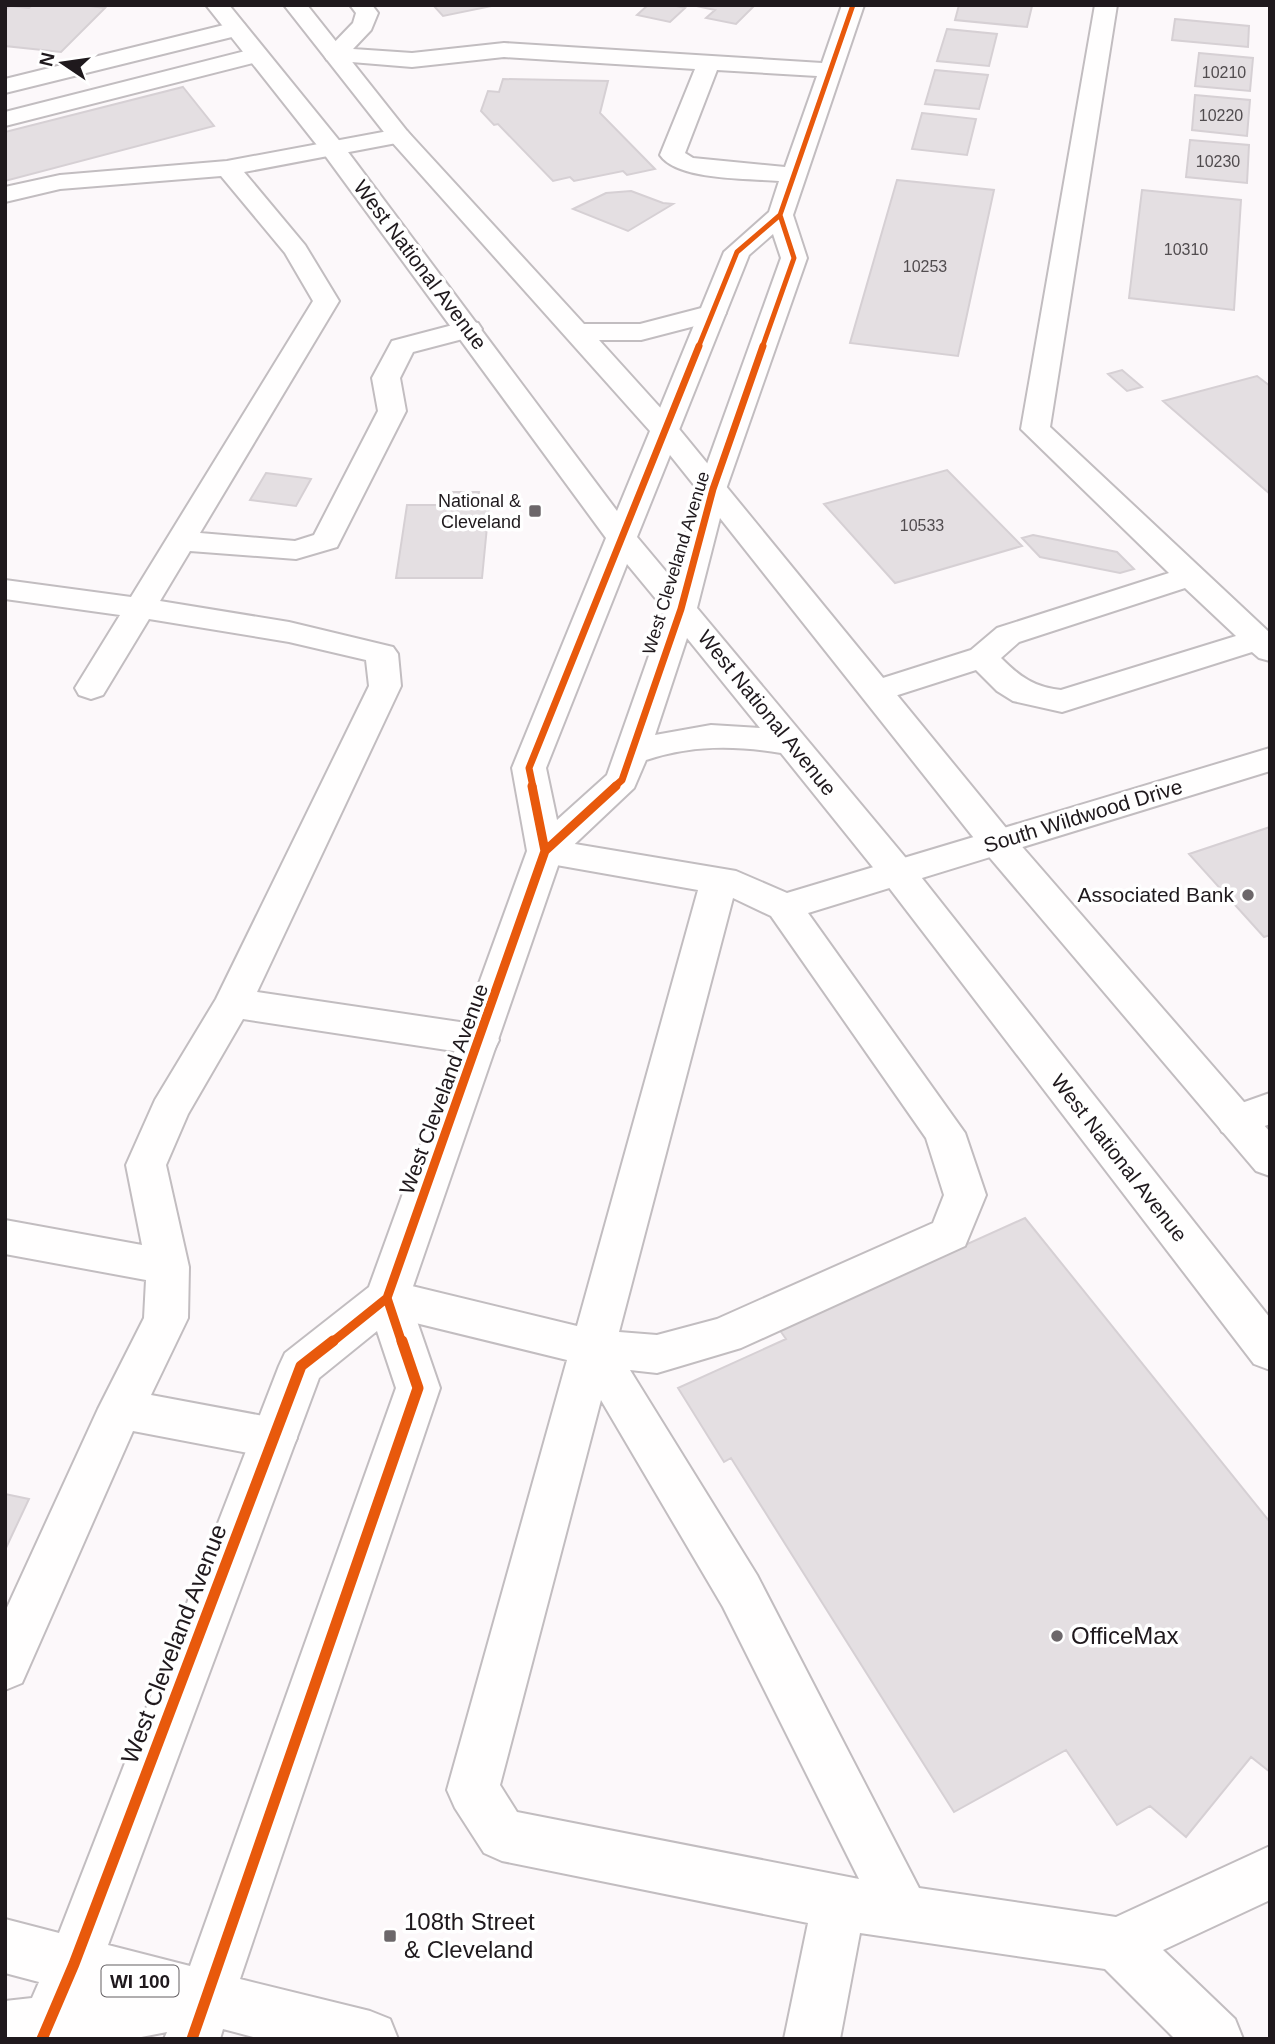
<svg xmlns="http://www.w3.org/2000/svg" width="1275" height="2044" viewBox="0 0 1275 2044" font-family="Arial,sans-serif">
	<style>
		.building { fill: #e4dfe2; stroke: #d6d0d4; stroke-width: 2 }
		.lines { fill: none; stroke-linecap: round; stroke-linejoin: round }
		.minor-casing { stroke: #c2bdc0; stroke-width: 4 }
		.major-casing { stroke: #c2bdc0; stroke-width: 4 }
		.minor { fill: #fffefe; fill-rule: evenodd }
		.major { fill: #fffefe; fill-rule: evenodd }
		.cycleway-far3-casing { stroke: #fff; stroke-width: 8 }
		.cycleway-far2-casing { stroke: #fff; stroke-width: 10 }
		.cycleway-far1-casing { stroke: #fff; stroke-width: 13 }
		.cycleway-casing { stroke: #fff; stroke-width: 16 }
		.cycleway-far3 { stroke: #e8590c; stroke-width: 5 }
		.cycleway-far2 { stroke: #e8590c; stroke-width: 7 }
		.cycleway-far1 { stroke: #e8590c; stroke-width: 9 }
		.cycleway { stroke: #e8590c; stroke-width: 11 }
		.poi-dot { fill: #6c676a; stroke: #fff; stroke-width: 2.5 }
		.labels { text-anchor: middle; stroke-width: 7; stroke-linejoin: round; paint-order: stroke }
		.far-number-label { font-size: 16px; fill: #514c4f }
		.far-poi-label { font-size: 18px; fill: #1f191d; stroke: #fff; text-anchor: end }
		.far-street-label { font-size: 18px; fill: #1f191d; stroke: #fff }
		.shield { fill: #fff; stroke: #625e61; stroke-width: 2 }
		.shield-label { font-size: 19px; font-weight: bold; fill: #1f191d }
		.street-label { font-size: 21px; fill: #1f191d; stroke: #fff }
		.poi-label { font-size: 21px; fill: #1f191d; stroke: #fff; text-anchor: end }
		.near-poi-label { font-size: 24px; fill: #1f191d; stroke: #fff; text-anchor: start }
		.near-street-label { font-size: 24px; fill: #1f191d; stroke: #fff }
	</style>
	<rect width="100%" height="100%" fill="#fcf8fa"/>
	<path class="building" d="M32 5H82L105 8 61 52 5 46V10L10 6 29 8Z
		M433 5H491L492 6 443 16Z
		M648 5H672L685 8 670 22 637 15Z
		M692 5H755L736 24 706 18 715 10Z
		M959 5H1023L1032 6 1027 27 955 20Z
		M1175 19 1249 26 1248 47 1172 40Z
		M947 29 997 34 989 66 937 61Z
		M1199 53 1253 58 1250 91 1195 86Z
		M935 70 988 75 979 109 925 104Z
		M503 79 608 81 600 113 655 169 627 175 623 171 574 181 570 177 553 181 498 124 494 125 481 111 488 91 499 92Z
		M183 87 214 126 5 181V132Z
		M1195 95 1250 100 1247 136 1192 130Z
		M922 113 976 119 967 155 912 149Z
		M1190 140 1249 145 1247 183 1186 177Z
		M897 180 994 190 958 356 850 343Z
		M1142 190 1241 200 1234 310 1129 298Z
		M631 191 663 203 673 204 628 231 573 209 606 193Z
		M1122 370 1142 387 1127 391 1108 374Z
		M1257 376 1270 386V494L1163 401Z
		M947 470 1022 546 895 583 824 504Z
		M266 473 305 478 311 479 296 506 250 500Z
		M449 492H479L477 505 489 506 482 578H396L407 505H446Z
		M1033 535 1117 552 1134 569 1120 573 1040 557 1022 538Z
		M1270 827V935L1264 937 1189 854Z
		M1025 1218 1270 1522V1772L1251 1757 1186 1837 1150 1806 1117 1825 1066 1750 954 1812 731 1458 724 1462 678 1388 786 1339 779 1329Z
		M5 1494 29 1499 5 1550Z"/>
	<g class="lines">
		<g class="minor-casing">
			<path id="minor" d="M350 5H372L378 13 371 30 353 49 412 53 504 43 822 63 842 5H864L793 215 807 258 724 495 713 498 702 495 698 489 781 258 773 234 749 255 679 430 675 436 665 439 655 436 651 430 724 252 769 212 779 181C749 178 678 181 660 155L695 69 504 57 412 67 327 60 324 55 327 50 353 23 356 13ZM717 70 817 76 785 167 693 158 685 153Z
				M1095 5H1117L1050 427 1270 633V661L1259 658 1252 652 1062 712 1013 701 997 691 976 670 876 702 864 698 859 691 864 684 971 650 997 628 1169 573 1021 429ZM1185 588 1236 636 1061 690C1034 687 1020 677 1001 658L1019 642Z
				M236 22 244 24 247 29 244 34 5 93V79Z
				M257 48 265 50 268 55 265 60 5 126V112Z
				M399 129 407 131 411 136 407 141 244 172 305 245 339 301 200 533 295 541 314 535 378 411 372 378 392 341 468 321 478 323 482 329 478 335 413 352 400 378 406 411 337 547 296 559 190 551 160 601 289 622 393 647 398 654 401 686 257 992 480 1025 494 1030 499 1040 494 1050 480 1055 243 1019 188 1114 166 1165 189 1267 188 1318 151 1395 274 1418 290 1424 297 1438 290 1452 274 1458 133 1431 22 1683 5 1690V1612L98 1409 144 1318 146 1280 5 1254V1220L142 1245 126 1165 155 1100 216 999 369 686 366 660 289 642 149 619 103 695 91 699 79 695 75 688 120 615 5 599V580L131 597 313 301 285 253 221 176 60 189 5 202V187L60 175 227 161Z
				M1270 748V771L808 913 965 1133 986 1195 965 1246 741 1348 657 1373 630 1370 757 1575 919 1888 1116 1917 1270 1846V1900L1163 1950 1235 2019 1243 2039H1175L1105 1969 860 1933 840 2039H784L808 1923 502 1861 484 1853 455 1808 447 1790 567 1360 387 1316 372 1311 365 1298 372 1285 387 1280 577 1326 698 890 545 863 532 860 527 851 532 842 545 839 736 871 787 893ZM733 898 771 916 926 1138 944 1195 933 1223 717 1319 657 1335 619 1332ZM601 1400 723 1607 859 1879 517 1812 500 1785Z
				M1270 1093V1124L1236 1137 1222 1132 1216 1121 1222 1110Z"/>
		</g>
		<g class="major-casing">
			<path id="major" d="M206 5H229L342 144 617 511 650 431 391 141 284 5H307L407 131 584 324H640L713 305 722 307 726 313 722 319 641 340H599L675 424 1011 834 1270 1132V1176L1256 1171 985 852 720 518 697 608 910 863 1270 1318V1370L1254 1364 884 881 781 753C734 745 691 745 646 760L634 788 561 857 409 1298 440 1388 240 1979 370 2011 390 2019 398 2039H261L223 2029 220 2039H164L167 2032 131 2039H5V2001L32 1998 39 1982 5 1973V1919L59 1933 279 1366 285 1353 369 1287 527 851 512 768 606 538 324 154ZM670 455 698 490 673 580 637 537ZM627 564 665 610 607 775 557 820 546 768ZM687 638 760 728 711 725 655 735ZM377 1331 396 1388 190 1966 108 1945 319 1378Z"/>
		</g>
		<use href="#minor" class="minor"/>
		<use href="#major" class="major"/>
		<g class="cycleway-far3-casing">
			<path id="cycleway-far3" d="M698 348 737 252 780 215 853 5
				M762 348 794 258 780 215"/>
		</g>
		<g class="cycleway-far2-casing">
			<path id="cycleway-far2" d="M533 787 529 768 699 346
				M614 787 622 780 681 609 713 489 763 346"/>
		</g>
		<g class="cycleway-far1-casing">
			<path id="cycleway-far1" d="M532 786 545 851
				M387 1298 402 1343
				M331 1343 387 1298 545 851 616 786"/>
		</g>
		<g class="cycleway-casing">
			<path id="cycleway" d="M42 2039 74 1964 301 1366 333 1341
				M192 2039 418 1388 402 1341"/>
		</g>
		<use href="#cycleway-far3" class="cycleway-far3"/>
		<use href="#cycleway-far2" class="cycleway-far2"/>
		<use href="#cycleway-far1" class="cycleway-far1"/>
		<use href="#cycleway" class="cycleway"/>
	</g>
	<g class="poi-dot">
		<rect x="528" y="504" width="14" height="14" rx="3.5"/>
		<circle cx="1248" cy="895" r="7"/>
		<circle cx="1057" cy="1636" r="7"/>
		<rect x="383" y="1929" width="14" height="14" rx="3.5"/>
	</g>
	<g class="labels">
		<g class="far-number-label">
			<text x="1224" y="78">10210</text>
			<text x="1221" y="121">10220</text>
			<text x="1218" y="167">10230</text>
			<text x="1186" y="255">10310</text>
			<text x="925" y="272">10253</text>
			<text x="922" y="531">10533</text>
		</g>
		<g class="far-poi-label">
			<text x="521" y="507">National &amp;<tspan x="521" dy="21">Cleveland</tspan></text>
		</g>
		<g class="far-street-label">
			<text transform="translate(676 563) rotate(-73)" y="6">West Cleveland Avenue</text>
		</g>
		<rect class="shield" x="101.5" y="1965.5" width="77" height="31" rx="5"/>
		<g class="shield-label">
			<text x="140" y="1988">WI 100</text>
		</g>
		<g class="street-label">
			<text transform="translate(420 265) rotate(53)" y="7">West National Avenue</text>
			<text transform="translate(767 713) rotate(51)" y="7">West National Avenue</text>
			<text transform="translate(1083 816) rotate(-17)" y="7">South Wildwood Drive</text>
			<text transform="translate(444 1089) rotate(-70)" y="7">West Cleveland Avenue</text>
			<text transform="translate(1119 1158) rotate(52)" y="7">West National Avenue</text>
		</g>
		<g class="poi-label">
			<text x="1234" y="902">Associated Bank</text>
		</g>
		<g class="near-poi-label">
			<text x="1071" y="1644">OfficeMax</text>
			<text x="404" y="1930">108th Street<tspan x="404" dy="28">&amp; Cleveland</tspan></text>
		</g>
		<g class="near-street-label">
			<text transform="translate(174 1644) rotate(-69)" y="8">West Cleveland Avenue</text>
		</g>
	</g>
	<rect width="1275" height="2044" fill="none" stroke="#1f191d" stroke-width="14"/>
	<g transform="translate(63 63) rotate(283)" stroke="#ffffff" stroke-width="5" paint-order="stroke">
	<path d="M0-5L12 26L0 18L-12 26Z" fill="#1f191d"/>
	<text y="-10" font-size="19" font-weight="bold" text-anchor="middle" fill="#1f191d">N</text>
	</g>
</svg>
